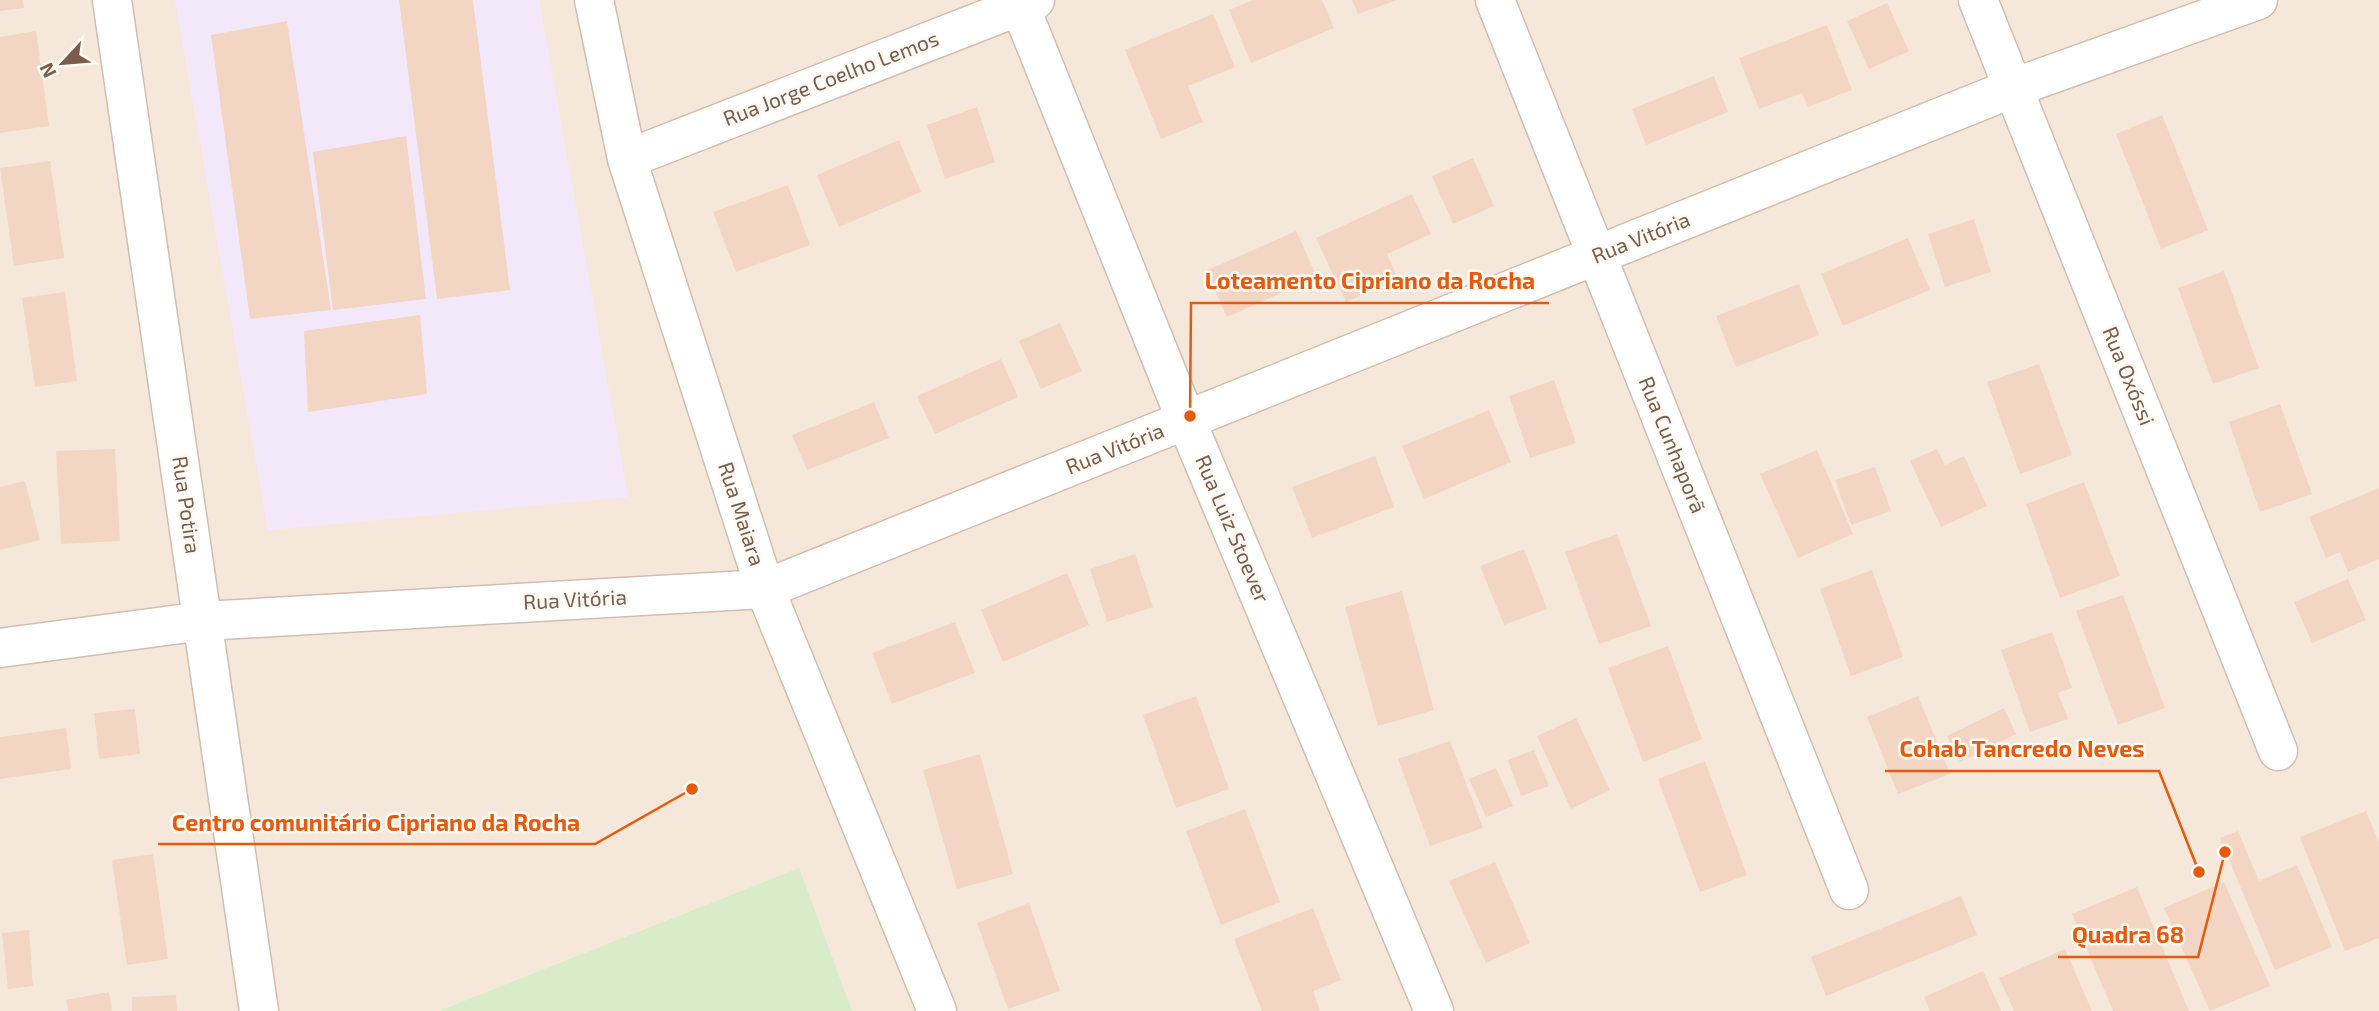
<svg xmlns="http://www.w3.org/2000/svg" width="2379" height="1011" viewBox="0 0 2379 1011" font-family="'Exo 2',sans-serif">
	<style>
		.residential { fill: #f5e8da }
		.education { fill: #f3e8fa }
		.green { fill: #d8ecc9 }
		.building { fill: #f3d5c3 }
		.lines { fill: none; stroke-linecap: round; stroke-linejoin: round }
		.minor-casing { stroke: #d1beb0; stroke-width: 41 }
		.minor { stroke: #fff; stroke-width: 38 }
		.labels { text-anchor: middle; stroke-width: 5; stroke-linejoin: round; paint-order: stroke }
		.street-label { font-size: 21px; fill: #7a5c4d; stroke: #fffaf3 }
		.leader { fill: none; stroke: #e8590c; stroke-width: 2.5 }
		.callout-dot { fill: #e8590c; stroke: #fffaf3; stroke-width: 2.5 }
		.callout-label { font-size: 23px; text-anchor: middle; font-weight: bold; fill: #e8590c; stroke: #fffaf3; stroke-width: 5; stroke-linejoin: round; paint-order: stroke }
	</style>
	<rect width="100%" height="100%" fill="#fdf6ec"/>
	<path class="residential" d="M0 0H2379V1011H0Z"/>
	<path class="education" d="M175 0H539L628 497 268 530Z"/>
	<path class="green" d="M799 868 852 1011H439Z"/>
	<path class="building" d="M0 0H23L24 8 0 11Z
		M399 0H473L510 290 437 299Z
		M1253 0H1322L1334 28 1251 63 1229 10Z
		M1352 0H1397L1358 14Z
		M1887 3 1909 51 1869 69 1847 21Z
		M1213 14 1235 67 1188 86 1203 122 1161 139 1125 50Z
		M287 21 331 310 250 319 211 35Z
		M1827 25 1852 90 1808 107 1802 93 1759 109 1739 58Z
		M36 31 49 126 0 133V37Z
		M1714 76 1728 112 1646 145 1632 109Z
		M977 107 995 162 945 179 927 125Z
		M2162 115 2208 230 2161 249 2116 134Z
		M406 136 426 299 333 310 313 152Z
		M899 140 921 192 839 227 817 175Z
		M1473 158 1494 206 1453 224 1432 176Z
		M50 161 64 258 14 266 0 168Z
		M788 185 810 245 736 272 713 212Z
		M1412 194 1431 234 1387 254 1398 279 1346 302 1316 238Z
		M1974 219 1991 272 1945 287 1928 234Z
		M1296 231 1317 277 1227 317 1206 271Z
		M1908 238 1930 290 1843 326 1821 274Z
		M2224 271 2259 368 2213 384 2178 288Z
		M1799 284 1819 335 1736 367 1716 316Z
		M65 292 77 381 35 387 22 298Z
		M420 315 427 394 308 412 304 331Z
		M1060 323 1082 371 1041 389 1019 341Z
		M1001 359 1018 397 935 434 917 396Z
		M2039 364 2072 455 2020 474 1987 382Z
		M1554 380 1576 443 1530 458 1509 396Z
		M874 402 889 438 807 470 792 435Z
		M2280 404 2312 494 2260 512 2229 422Z
		M1489 410 1511 462 1424 499 1402 446Z
		M115 449 120 541 61 544 56 451Z
		M1937 449 1945 465 1964 456 1987 506 1941 527 1910 461Z
		M1817 450 1853 534 1798 558 1760 474Z
		M1375 456 1394 507 1312 538 1292 487Z
		M1875 467 1891 511 1851 525 1835 480Z
		M25 481 40 540 0 550V487Z
		M2084 482 2120 576 2060 598 2026 504Z
		M2379 488V559L2348 572 2340 552 2326 558 2309 517Z
		M1617 534 1651 626 1599 644 1565 552Z
		M1524 549 1547 609 1504 625 1480 566Z
		M1135 554 1153 607 1107 622 1090 569Z
		M1872 570 1903 657 1851 676 1820 589Z
		M1067 573 1089 625 1003 662 981 610Z
		M2348 579 2366 620 2312 643 2294 602Z
		M1402 591 1434 710 1378 726 1345 607Z
		M2123 595 2165 708 2118 725 2076 611Z
		M955 622 975 673 892 704 872 653Z
		M2052 632 2072 688 2058 693 2068 719 2030 732 2001 650Z
		M1668 646 1702 739 1643 762 1608 668Z
		M1196 696 1229 789 1176 808 1143 715Z
		M1918 696 1950 774 1898 794 1867 717Z
		M2004 708 2016 734 1960 762 1947 736Z
		M135 709 140 754 99 759 94 713Z
		M1576 718 1610 790 1571 809 1537 736Z
		M66 728 71 769 0 779V737Z
		M1450 741 1483 828 1430 846 1398 759Z
		M1534 750 1549 786 1521 796 1508 760Z
		M980 754 1013 874 957 889 923 770Z
		M1705 761 1747 875 1700 892 1658 779Z
		M1496 768 1513 806 1486 817 1469 779Z
		M1245 809 1280 902 1221 925 1186 831Z
		M2366 811 2379 843V938L2345 951 2300 837Z
		M2238 831 2259 881 2297 865 2332 947 2275 970 2220 838Z
		M153 854 168 959 127 965 112 860Z
		M1495 862 1530 943 1486 963 1449 881Z
		M2224 882 2270 986 2210 1011 2164 908Z
		M2137 887 2189 1011H2113L2072 914Z
		M1961 896 1977 935 1826 996 1811 957Z
		M1029 903 1060 991 1008 1009 977 923Z
		M1313 908 1341 980 1313 991 1320 1011H1262L1234 939Z
		M29 930 33 986 8 989 2 933Z
		M2065 949 2092 1011H2014L1999 978Z
		M1983 971 2001 1011H1930L1924 997Z
		M109 992 112 1011H68L66 1000Z
		M176 995 177 1011H132V997Z"/>
	<g class="lines">
		<g class="minor-casing">
			<path id="minor" d="M112 0 259 1011
				M594 0 627 159 765 589 937 1011
				M1495 0 1849 890
				M1978 0 2278 751
				M1020 6 1186 420 1434 1011
				M627 159 1035 0
				M0 648 203 621 765 589 2013 88 2258 0"/>
		</g>
		<use href="#minor" class="minor"/>
	</g>
	<g class="labels">
		<g class="street-label">
			<text transform="translate(831 79) rotate(-21)" y="7">Rua Jorge Coelho Lemos</text>
			<text transform="translate(1641 238) rotate(-22)" y="7">Rua Vitória</text>
			<text transform="translate(2128 376) rotate(68)" y="7">Rua Oxóssi</text>
			<text transform="translate(1672 445) rotate(68)" y="7">Rua Cunhaporã</text>
			<text transform="translate(1115 449) rotate(-22)" y="7">Rua Vitória</text>
			<text transform="translate(186 505) rotate(82)" y="7">Rua Potira</text>
			<text transform="translate(741 514) rotate(72)" y="7">Rua Maiara</text>
			<text transform="translate(1232 529) rotate(67)" y="7">Rua Luiz Stoever</text>
			<text transform="translate(575 600) rotate(-3)" y="7">Rua Vitória</text>
		</g>
	</g>
	<path class="leader" d="M1190 416L1191 303H1549M2199 872L2159 771H1885M692 789L595 844H158M2225 852L2198 957H2058"/>
	<g class="callout-dot">
		<circle cx="1190" cy="416" r="7"/>
		<circle cx="2199" cy="872" r="7"/>
		<circle cx="692" cy="789" r="7"/>
		<circle cx="2225" cy="852" r="7"/>
	</g>
	<g class="callout-label">
		<text x="1370" y="289">Loteamento Cipriano da Rocha</text>
		<text x="2022" y="757">Cohab Tancredo Neves</text>
		<text x="376" y="831">Centro comunitário Cipriano da Rocha</text>
		<text x="2128" y="943">Quadra 68</text>
	</g>
	<g transform="translate(63 63) rotate(244)" stroke="#fffaf3" stroke-width="5" paint-order="stroke">
	<path d="M0-5L12 26L0 18L-12 26Z" fill="#7a5c4d"/>
	<text y="-10" font-size="19" font-weight="bold" text-anchor="middle" fill="#7a5c4d">N</text>
	</g>
</svg>
